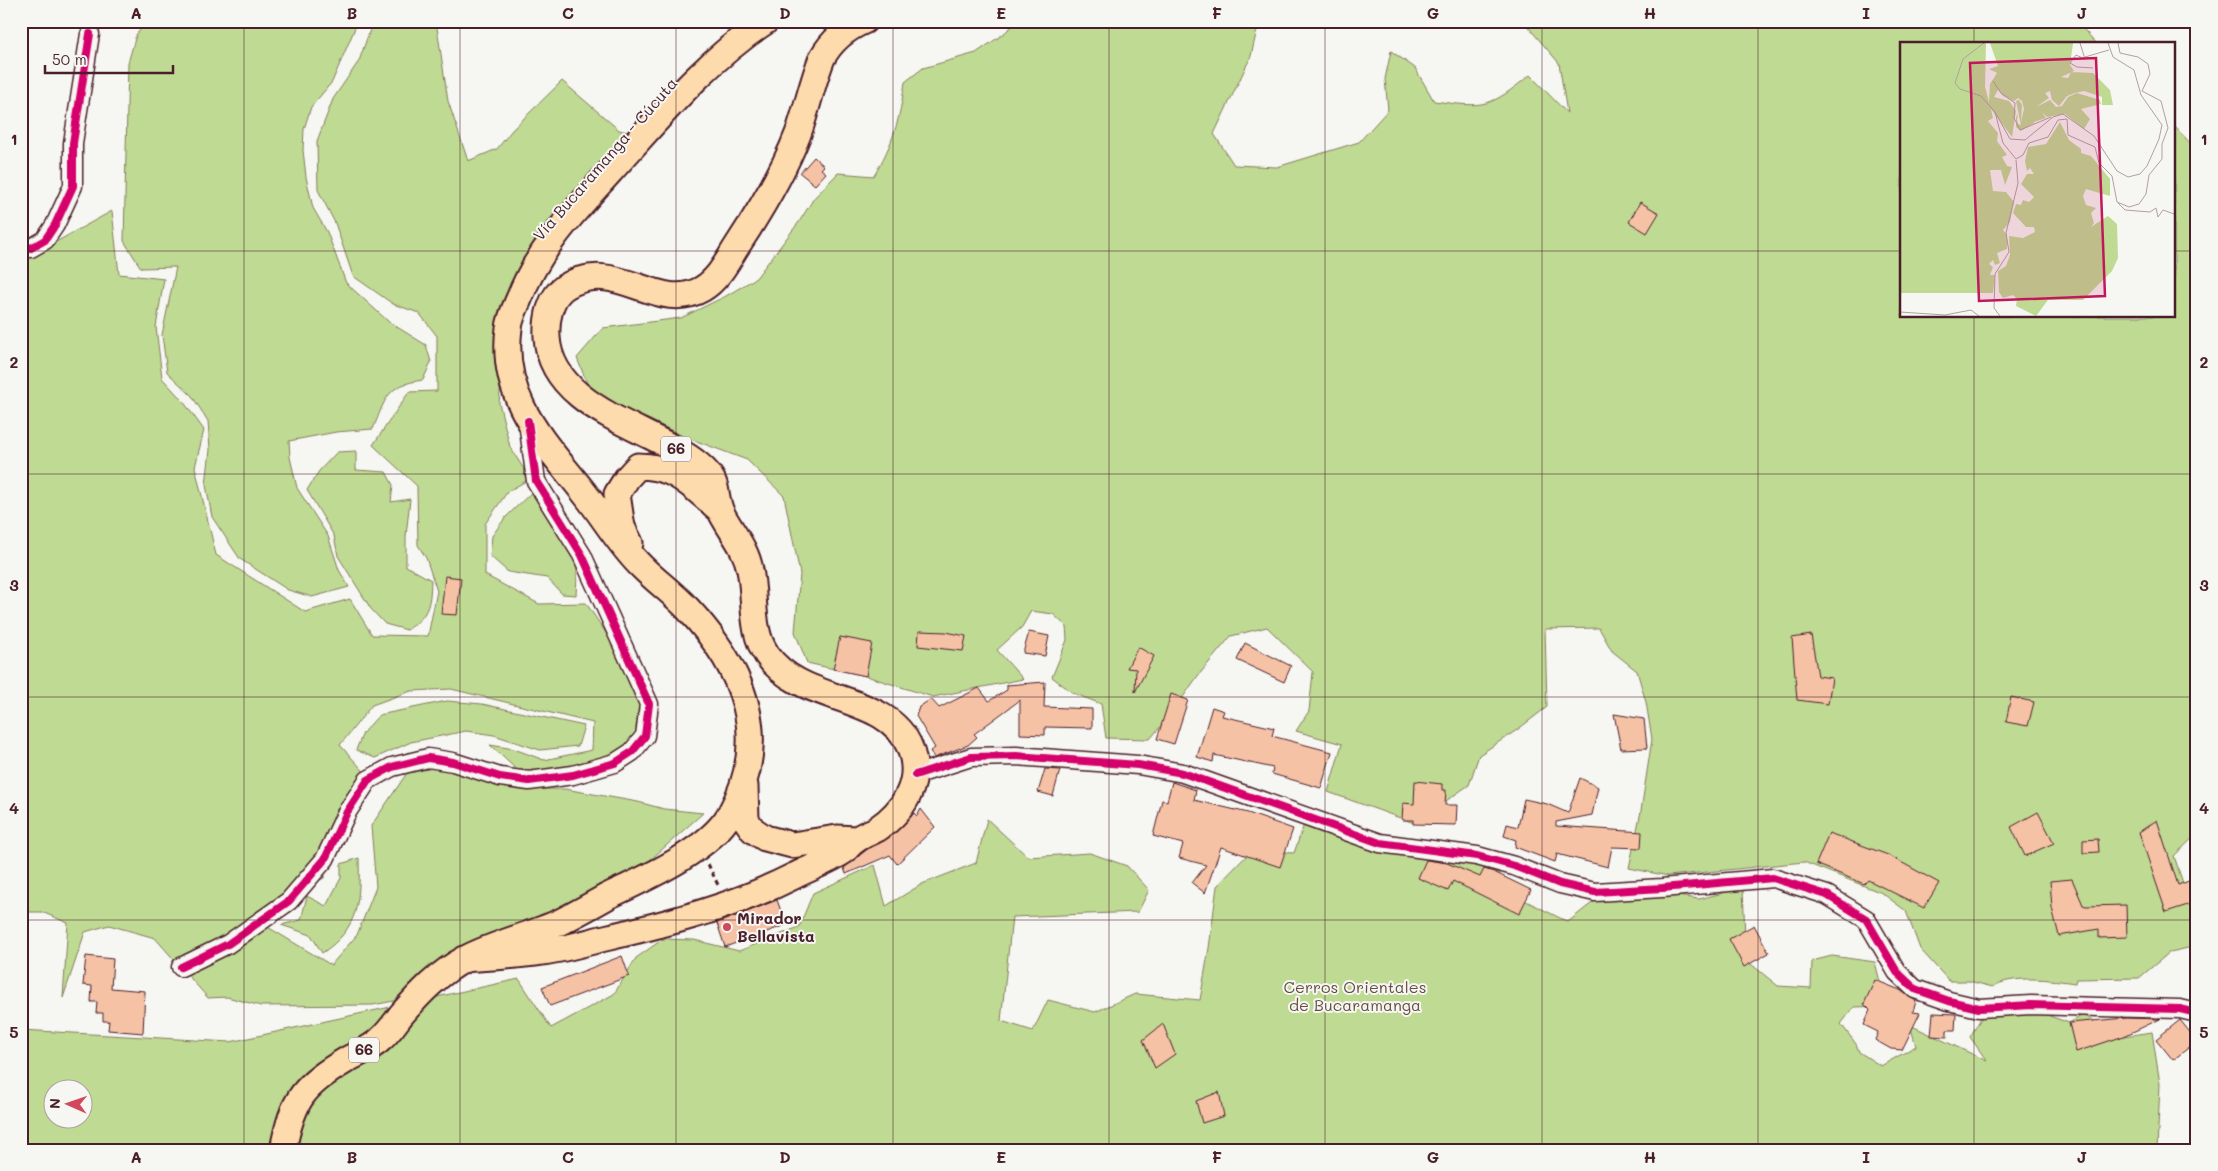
<svg xmlns="http://www.w3.org/2000/svg" width="2218" height="1171" viewBox="0 0 2218 1171" font-family="Mali,sans-serif">
	<style>
		.green { fill: #bfda92; stroke: #847c5e; fill-rule: evenodd }
		.building { fill: #f5c2a5; stroke: #4a1f2b }
		.lines { fill: none; stroke-linecap: round; stroke-linejoin: round }
		.minor-casing { stroke: #4a1f2b; stroke-width: 21 }
		.highway-casing { stroke: #4a1f2b; stroke-width: 29 }
		.path { stroke: #4a1f2b; stroke-width: 3; stroke-dasharray: 5 4; stroke-linecap: butt }
		.minor { stroke: #f6f6f2; stroke-width: 18 }
		.highway { stroke: #fedbac; stroke-width: 25 }
		.cycleway-casing { stroke: #f6f6f2; stroke-width: 11 }
		.cycleway { stroke: #d6006c; stroke-width: 8 }
		.grid { fill: none; stroke: #4a1f2b; stroke-width: 1; stroke-opacity: 0.55 }
		.poi-dot { fill: #d1495b; stroke: #f6f6f2; stroke-width: 2 }
		.labels { text-anchor: middle; stroke-width: 4; stroke-linejoin: round; paint-order: stroke }
		.shield { fill: #f6f6f2; stroke: #7e6067; stroke-width: 1 }
		.shield-label { font-size: 15px; font-weight: bold; fill: #4a1f2b }
		.street-label { font-size: 16px; fill: #4a1f2b; stroke: #f6f6f2 }
		.poi-label { font-size: 16px; font-weight: bold; fill: #4a1f2b; stroke: #f6f6f2; text-anchor: start }
		.park-label { font-size: 16px; fill: #674e45; stroke: #f6f6f2 }
		.inset-road { fill: none; stroke: #b1a0a2; stroke-width: 1 }
		.view { fill: #c2185b; fill-opacity: 0.15; stroke: #c2185b; stroke-width: 2.5 }
		.inset-edge { fill: none; stroke: #4a1f2b; stroke-width: 2.5 }
		.neatline { fill: none; stroke: #4a1f2b; stroke-width: 2 }
		.grid-label { font-size: 16px; text-anchor: middle; font-weight: bold; fill: #4a1f2b }
	</style>
	<rect width="100%" height="100%" fill="#f6f6f2"/>
	<filter id="ink" filterUnits="userSpaceOnUse"><feTurbulence type="fractalNoise" baseFrequency=".02" numOctaves="2"/><feDisplacementMap in="SourceGraphic" scale="10" xChannelSelector="R" yChannelSelector="G"/><feConvolveMatrix kernelMatrix="1 2 1 2 8 2 1 2 1" color-interpolation-filters="sRGB"/></filter>
	<g filter="url(#ink)">
		<path class="green" d="M147 21H358L332 82 311 107 304 129 303 150 306 177 313 208 327 232 346 283 389 322 426 345 431 362 423 380C386 385 386 398 373 429L336 432 289 441 290 457 297 488 328 536 339 570 349 587 312 597 288 590 240 559 212 517 206 485 210 450 208 421 192 396 167 372 162 335 176 267 141 268 124 241 128 63 136 35Z
			M373 21H436L448 101 468 161 497 149 512 130 562 81 619 130 652 138 537 268 502 371 499 403 510 447 530 479 508 491 485 524V575L539 604 586 603 616 648 653 726 618 770H517L490 745 514 749 544 760 592 750 593 723 451 689 411 691 372 705 340 745 368 776 335 838 324 878 301 889 291 912 261 923 331 965 357 935 376 887 371 826 407 773 461 763 523 789H565L638 802 664 809 703 813 622 885 516 938 435 993 373 1005 261 1006 227 997 208 998 155 938 109 925 85 932 63 998 68 923 42 912H21V236L54 243 112 211 119 274 164 279 156 327 162 378 183 401 204 430 195 467 216 555 305 612 350 599 372 635 428 636 437 591 426 558 418 545 417 486 373 445 409 392 437 391V336L419 313 393 304 353 276 335 223 318 190 317 141 333 99 359 61Z
			M1018 21H1259L1251 56 1214 134 1234 165 1277 167 1359 142 1388 110 1385 79 1391 51 1415 68 1434 101C1486 108 1489 108 1530 75L1567 113 1559 63 1523 21H2076L2097 44H1902V316H2174V126L2197 150V834L2174 856 2197 925V946L2170 952 2139 978 2076 979 2075 983C2054 980 2010 974 1993 987L1969 981H1949L1920 949 1906 911 1882 893 1804 862 1668 876 1629 868 1641 811 1652 739 1646 702 1637 671 1612 651 1599 628 1545 629 1547 707 1517 730 1479 755 1469 785 1414 823 1328 792 1342 744 1296 731 1309 711 1313 672 1267 627 1231 636 1197 677 1172 713 1150 739 1106 738 1101 704 1073 693 1052 677 1067 640 1066 626 1053 614 1031 611 1022 627 997 650 1023 679 933 697 866 676 807 663 795 632 800 574 784 496 747 460 683 436 590 391 577 358 603 328 681 318 726 296 756 278 799 222 814 198 838 173 874 176C894 141 899 122 905 82L923 68 976 53 1002 35Z
			M356 451V470L386 472 393 485 391 502 410 499 406 536V566L431 580C430 606 429 615 407 630L385 624 371 609 338 556 334 536 307 490 319 471 337 452Z
			M538 486C547 495 557 504 566 513 580 527 577 576 576 595L562 594 547 578 508 572 490 556 492 536 505 518Z
			M447 701 482 704 584 726 578 746 540 750 494 735 466 731 411 742 375 758 356 750 363 733 379 715Z
			M1308 813 1407 854 1499 855 1500 888 1568 922 1612 887 1699 899 1743 888 1746 960 1778 986 1811 988 1812 961 1832 956 1875 962 1886 1006 1854 1007 1841 1024 1856 1044 1859 1052 1881 1066 1916 1046 1910 1025 1987 1061 1970 1037 1984 1013 2031 1009 2069 1023 2083 1015 2124 1036 2152 1032 2160 1084 2157 1150H21V1030L230 1042 519 979 551 1028 614 994 636 958 663 939 694 940 739 951 799 927 813 893 875 865 886 906 922 884 976 863 987 819 1028 857 1090 853 1127 866 1149 890 1138 912 1012 917 1001 1021 1033 1031 1048 1000 1095 1012 1135 994 1200 1000 1209 948 1217 886 1251 851 1294 853ZM52 1088H82V1118H52Z
			M359 858C360 899 360 928 322 953L311 935 281 925 301 920 307 896 326 906 341 878V864Z"/>
		<path class="building" d="M814 157 824 166 821 169 826 173 815 185 800 173Z
			M1640 202 1659 213 1647 233 1629 222Z
			M445 576 461 578 457 615 441 614Z
			M919 631 946 632 966 636 963 651 918 646Z
			M1029 632 1049 636 1045 656 1023 653Z
			M1811 635 1818 676 1832 678 1828 704 1797 700 1792 638Z
			M840 637 872 643 866 676 833 669Z
			M1245 643 1291 666 1284 682 1237 660Z
			M1138 647 1154 656 1135 692 1136 669 1127 668Z
			M1045 682 1044 707 1092 709V728L1045 727V735L1020 734V700L974 734 977 737 968 745 934 758 930 751 935 748 916 716 919 707 931 699 939 708 979 688 989 701 1007 690V685Z
			M1171 694 1188 700 1174 744 1157 739Z
			M2011 697 2034 702 2028 726 2006 722Z
			M1212 707 1224 711 1222 716 1274 728 1272 736 1332 752 1321 788 1272 774 1273 768 1214 755 1213 762 1197 757Z
			M1614 714 1644 719 1647 748 1621 749Z
			M1045 769 1060 770 1053 796 1038 792Z
			M1580 778 1598 787 1592 815 1556 822V826L1642 832 1641 848 1612 847 1608 867 1557 854 1555 862 1515 847 1516 840 1504 836 1507 824 1518 827 1524 799 1547 804 1568 813Z
			M1415 781 1442 784V790H1446L1445 805H1457L1456 825 1413 824V820H1402L1403 803 1414 804Z
			M1172 782 1196 790 1194 800 1248 813 1293 829 1280 867 1221 847 1205 893 1192 883 1206 865 1179 858 1183 844 1153 836 1162 800 1167 801Z
			M921 809 935 827 897 864 890 855 846 874 844 868 866 850 895 833 914 813 917 816Z
			M2038 812 2054 843 2025 856 2011 827Z
			M2157 820 2178 885 2197 878V902L2166 912 2139 832Z
			M1829 833 1888 855 1939 883 1924 908 1868 880 1864 884 1816 864Z
			M2098 839 2099 852 2083 853V840Z
			M1426 860 1447 863 1480 877 1484 869 1494 872 1531 890 1519 914 1453 881 1448 891 1418 878Z
			M2072 879 2083 905 2086 906 2126 905 2127 937 2099 938V929L2059 936 2052 908 2050 881Z
			M777 900 786 925 725 947 717 923Z
			M1754 925 1769 953 1744 967 1729 939Z
			M86 956 113 959 111 988 145 991 143 1033 108 1030 109 1021H103V1013H96L97 1002H91L92 986 83 985Z
			M622 956 629 976 550 1006 542 987Z
			M1875 980 1900 990 1916 1001 1913 1012 1920 1013 1902 1050 1891 1049 1875 1040 1878 1032 1864 1025 1870 1010 1864 1004Z
			M1933 1013 1956 1014 1955 1030H1947V1037L1931 1036Z
			M2127 1018 2160 1019 2124 1036 2076 1052 2069 1023Z
			M2180 1020 2197 1041 2173 1060 2156 1039Z
			M1163 1024 1175 1054 1155 1068 1143 1040Z
			M1219 1092 1224 1116 1202 1123 1196 1101Z"/>
		<g class="lines">
			<g class="minor-casing">
				<path id="minor" d="M21 247 31 248 45 240 55 225 73 186V143L90 34
					M915 775 971 757 1016 756 1138 765 1183 773 1380 843 1477 856 1514 866 1560 884 1595 892 1662 888 1773 878 1827 895 1866 919 1897 972 1915 989 1949 1001 1979 1008 2031 1005 2100 1007 2180 1009 2197 1013
					M181 967 228 944 289 901 325 859 347 812 368 780 392 767 428 758 453 762 500 777 529 781 573 775 615 763 632 752 645 736 649 704 582 555 536 481 528 422"/>
			</g>
			<g class="highway-casing">
				<path id="highway" d="M630 543 622 527 617 494 627 478 638 466C677 466 692 487 720 510
					M745 786 746 820 753 830 765 838 792 845 837 838 856 839
					M464 959C490 957 517 956 543 952 564 949 585 943 605 938 670 923 735 906 794 876 810 868 829 861 844 851 848 847 851 843 856 840 862 835 870 833 877 829 904 811 923 781 910 748 888 692 801 705 767 655 750 631 756 598 750 570 746 548 732 533 722 514 712 493 722 484 699 465 655 428 551 410 547 337 546 319 550 297 565 287 616 255 657 315 702 289 718 280 728 260 737 246 760 211 783 173 798 134 807 109 812 83 822 58 832 40 845 29 864 21
					M283 1150C293 1098 303 1086 348 1059 359 1053 372 1048 381 1039 389 1032 395 1023 401 1015 420 993 439 973 465 959 495 943 529 936 560 922 576 914 592 905 608 896 644 879 710 850 730 814 772 738 744 669 688 609 674 594 657 582 642 567 622 548 606 521 589 499 549 446 499 403 509 328 510 318 515 308 519 299 538 249 574 212 609 173 660 117 703 63 766 21"/>
			</g>
			<path class="path" d="M708 864 718 885"/>
			<use href="#minor" class="minor"/>
			<use href="#highway" class="highway"/>
			<g class="cycleway-casing">
				<path id="cycleway" d="M21 247 31 248 45 240 55 225 73 186V143L90 34
					M915 775 971 757 1016 756 1138 765 1183 773 1380 843 1477 856 1514 866 1560 884 1595 892 1662 888 1773 878 1827 895 1866 919 1897 972 1915 989 1949 1001 1979 1008 2031 1005 2100 1007 2180 1009 2197 1013
					M181 967 228 944 289 901 325 859 347 812 368 780 392 767 428 758 453 762 500 777 529 781 573 775 615 763 632 752 645 736 649 704 582 555 536 481 528 421"/>
			</g>
			<use href="#cycleway" class="cycleway"/>
		</g>
	</g>
	<path class="grid" d="M244 21V1150M460 21V1150M676 21V1150M893 21V1150M1109 21V1150M1325 21V1150M1542 21V1150M1758 21V1150M1974 21V44M21 251H1902M2174 251H2197M1974 316V1150M21 474H2197M21 697H2197M21 920H2197"/>
	<circle class="poi-dot" cx="727" cy="927" r="5"/>
	<g class="labels">
		<g class="shield">
			<rect x="661" y="436.5" width="30" height="25" rx="4"/>
			<rect x="349" y="1037.5" width="30" height="25" rx="4"/>
		</g>
		<g class="shield-label">
			<text x="676" y="454">66</text>
			<text x="364" y="1055">66</text>
		</g>
		<g class="street-label">
			<text transform="translate(605 159) rotate(-49)" y="6">Vía Bucaramanga - Cúcuta</text>
		</g>
		<g class="poi-label">
			<text x="737" y="924">Mirador<tspan x="737" dy="18">Bellavista</tspan></text>
		</g>
		<g class="park-label">
			<text x="1355" y="993">Cerros Orientales<tspan x="1355" dy="18">de Bucaramanga</tspan></text>
		</g>
	</g>
	<g transform="translate(1900 42)">
		<rect width="275" height="275" fill="#f6f6f2"/>
		<path d="M0 1H86L85 45 89 60 90 42 97 31 89 27 98 24 90 1H173L170 23 174 29 161 35 168 36 171 30 193 31 210 48 213 63H202V55L184 49 175 51 167 54 159 64 152 58 150 49 141 53 145 51 149 56 136 65 150 58 156 65 162 64 168 55 177 51 200 58 201 62 181 67 190 77 184 87 165 72 147 75 142 70 146 76 134 80 136 70 134 81 121 89 116 85V75L118 72 117 77 118 82 121 83 116 59 119 58 122 63 121 80 124 67 122 59 118 56 114 59 103 54 98 48 94 55 109 59 116 69 112 95 91 67 93 76 88 79 98 91 97 99 107 113 102 115 107 124 112 125 105 143 101 128H90L93 149 106 150 114 160 110 180 103 188 107 193V207L97 211 100 221 95 223 93 218 89 222 93 225 90 233H95L93 251H0ZM160 80 169 98 181 107V111L191 114 210 137V154L186 147 183 154 186 163 196 166 191 171 194 181 191 185 208 174 217 182 218 216 212 229 183 258H148L136 274 116 264 117 257 113 253 103 256 99 250 98 229 106 224 110 213 109 194 123 196 135 190 134 185H126L113 171 116 162 121 163 123 158 129 160 134 155 121 142 127 132H134L130 126 127 129 125 119 128 105 146 102Z" fill="#bfda92"/>
		<path class="inset-road" d="M84 1 63 17 55 41 60 47 81 54 95 70 110 97 125 98 153 75 163 72 194 94 217 129 228 135 240 132 247 124 259 97 262 83 241 53 234 28 213 15 208 1M180 1 185 17 176 13 170 21 177 25 193 26M185 15 209 8M93 39 101 51 115 61 114 76 120 88 151 75M95 70 103 101 116 117 123 113 129 101 148 95 158 78 167 77 168 93 195 105 199 121 212 134 217 160 229 165 239 162 246 152 249 133 262 117V102L268 86 261 59 242 49 250 32 248 22 238 15 220 11 218 1M218 161 225 168 250 170 256 166 258 175 263 168 274 172M0 270 45 273 71 268 79 274M100 274 94 266 95 232 109 210 106 191 118 141 116 118"/>
		<path class="view" d="M196 16 205 254 79 259 70 21Z"/>
		<rect width="275" height="275" class="inset-edge"/>
	</g>
	<rect width="2218" height="1171" fill="none" stroke="#f6f6f2" stroke-width="55"/>
	<g transform="translate(68 1104) rotate(272)"><circle r="24" fill="#f6f6f2" stroke="#b1a0a2"/>
	<path d="M0-4L9 19L0 12L-9 19Z" fill="#d1495b"/>
	<text y="-8" font-size="14" font-weight="bold" text-anchor="middle" fill="#4a1f2b">N</text>
	</g>
	<path d="M45 65v8h128v-8" fill="none" stroke="#4a1f2b" stroke-width="2.5"/>
	<text x="52" y="65" font-size="15" fill="#4a1f2b" stroke="#f6f6f2" stroke-width="4" paint-order="stroke">50 m</text>
	<rect x="28" y="28" width="2162" height="1116" class="neatline"/>
	<g class="grid-label">
		<text x="136" y="19">A</text>
		<text x="352" y="19">B</text>
		<text x="568" y="19">C</text>
		<text x="785" y="19">D</text>
		<text x="1001" y="19">E</text>
		<text x="1217" y="19">F</text>
		<text x="1433" y="19">G</text>
		<text x="1650" y="19">H</text>
		<text x="1866" y="19">I</text>
		<text x="2082" y="19">J</text>
		<text x="14" y="145">1</text>
		<text x="2204" y="145">1</text>
		<text x="14" y="368">2</text>
		<text x="2204" y="368">2</text>
		<text x="14" y="591">3</text>
		<text x="2204" y="591">3</text>
		<text x="14" y="814">4</text>
		<text x="2204" y="814">4</text>
		<text x="14" y="1038">5</text>
		<text x="2204" y="1038">5</text>
		<text x="136" y="1163">A</text>
		<text x="352" y="1163">B</text>
		<text x="568" y="1163">C</text>
		<text x="785" y="1163">D</text>
		<text x="1001" y="1163">E</text>
		<text x="1217" y="1163">F</text>
		<text x="1433" y="1163">G</text>
		<text x="1650" y="1163">H</text>
		<text x="1866" y="1163">I</text>
		<text x="2082" y="1163">J</text>
	</g>
</svg>
